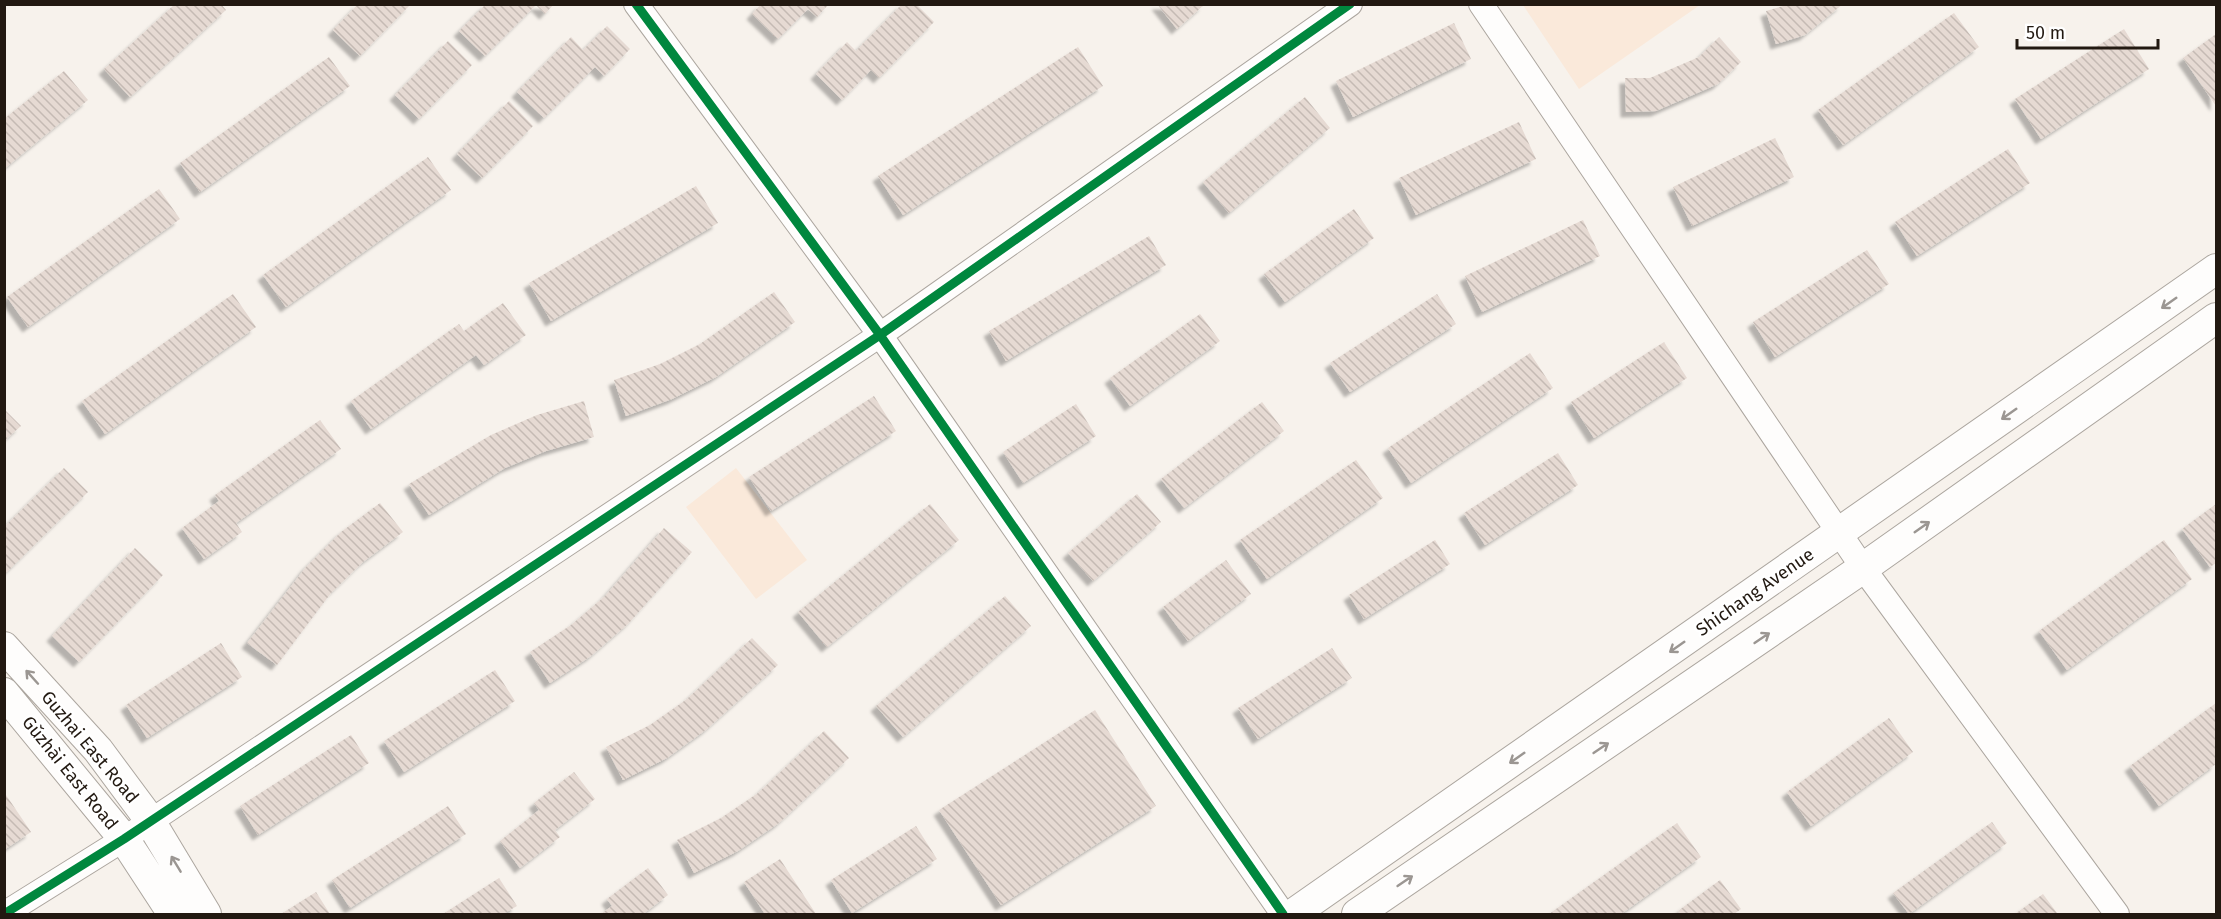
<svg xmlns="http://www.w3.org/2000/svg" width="2221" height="919" viewBox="0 0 2221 919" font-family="'Fira Sans',sans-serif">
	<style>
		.built { fill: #fae9da }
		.building { fill: url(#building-back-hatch); filter: url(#shadow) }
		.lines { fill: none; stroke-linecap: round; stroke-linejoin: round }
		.minor-casing { stroke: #aca69f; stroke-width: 26 }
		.major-casing { stroke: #aca69f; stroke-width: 32 }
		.minor { stroke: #fefdfc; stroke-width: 24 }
		.major { stroke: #fefdfc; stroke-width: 30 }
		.cycleway-casing { stroke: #fff; stroke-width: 13 }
		.cycleway { stroke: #00873e; stroke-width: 9 }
		.oneway { stroke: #9b9692 }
		.labels { text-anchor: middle; stroke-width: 5; stroke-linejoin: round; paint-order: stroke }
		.street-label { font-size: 18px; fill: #221911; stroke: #fff }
	</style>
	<defs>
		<pattern id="building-back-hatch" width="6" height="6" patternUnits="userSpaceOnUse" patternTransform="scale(1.5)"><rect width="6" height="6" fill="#e6dad3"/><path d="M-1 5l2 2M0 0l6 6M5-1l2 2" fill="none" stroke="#c5bab4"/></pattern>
		<filter id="shadow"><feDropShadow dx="-5.5" dy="5.5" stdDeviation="1.5" flood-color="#0004"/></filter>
	</defs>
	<rect width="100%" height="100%" fill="#f7f2ec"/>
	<path class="built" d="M1523 5H1700L1579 89Z
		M736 468 807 560 756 599 686 507Z"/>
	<path class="building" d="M175 4H221L226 10 130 97 104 69Z
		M358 4H411L360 56 333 30Z
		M486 4H554L545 14 536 5 485 56 459 31Z
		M761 4H829L817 17 808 9 778 39 752 14Z
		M902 4H916L934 22 879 78 871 70 842 100 816 74 847 42 856 51Z
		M1157 4H1205L1177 29Z
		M1790 4H1843L1805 35 1776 44 1766 11Z
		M1954 13 1979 47 1843 145 1818 110Z
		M1454 23 1471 59 1353 117 1336 81Z
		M607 26 630 49 604 76 595 67 544 118 517 92 571 37 583 50Z
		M2124 29 2149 69 2041 139 2015 99Z
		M2216 34V106L2183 58Z
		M1719 37 1741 62 1718 84 1656 111 1626 112 1625 78H1650L1699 57Z
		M448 41 472 65 419 119 395 95Z
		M1078 47 1103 86 903 215 878 176Z
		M329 57 350 86 200 192 180 163Z
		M64 71 88 100 4 169V119Z
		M1305 97 1330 128 1229 213 1203 182Z
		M509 101 533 126 482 178 457 154Z
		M1519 122 1536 159 1416 215 1399 178Z
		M1775 138 1794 177 1692 226 1673 187Z
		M2008 149 2030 183 1917 256 1895 222Z
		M428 157 451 190 286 307 263 275Z
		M696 186 718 223 551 321 529 283Z
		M159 189 180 219 28 327 7 297Z
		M1354 209 1374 238 1285 302 1264 274Z
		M1583 220 1600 256 1482 312 1465 276Z
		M1149 236 1166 265 1006 361 989 331Z
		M1867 250 1889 284 1775 357 1753 322Z
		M774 292 795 322 716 377 672 399 626 416 614 380 660 364 700 344Z
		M233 294 256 327 105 434 82 401Z
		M1437 294 1456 324 1350 392 1330 363Z
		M503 303 526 335 484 365 476 355 371 429 351 401 459 324 464 331Z
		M1200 314 1220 341 1130 406 1110 378Z
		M1664 342 1687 378 1594 438 1571 402Z
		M1530 353 1553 388 1411 483 1388 448Z
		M874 396 896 431 771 511 749 477Z
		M584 401 594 437 546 451 505 468 429 515 409 484 491 435 537 415Z
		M1262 402 1284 431 1184 508 1161 479Z
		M1076 404 1096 436 1023 483 1003 452Z
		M4 409 21 426 4 441Z
		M320 420 341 449 236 523 242 532 204 559 182 528 219 501 215 495Z
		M1558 453 1578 485 1485 545 1464 513Z
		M1356 460 1383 498 1267 579 1240 540Z
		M64 468 88 492 4 575V527Z
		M1137 494 1161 522 1093 581 1068 553Z
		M380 503 403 532 363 562 331 593 277 665 247 643 306 567 341 532Z
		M930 504 959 540 827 647 798 612Z
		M2216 504V563L2210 567 2182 529Z
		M664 528 692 552 629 623 591 656 550 683 530 652 571 625 605 596Z
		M1435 540 1450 564 1364 619 1349 595Z
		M2164 540 2192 579 2067 670 2039 631Z
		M135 548 163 575 79 662 52 636Z
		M1226 560 1251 594 1188 641 1163 607Z
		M1005 596 1031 626 903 737 876 706Z
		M752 638 778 665 707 729 667 758 623 780 606 747 650 725 687 699Z
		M221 643 242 677 147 738 126 705Z
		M1332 648 1352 678 1258 739 1238 708Z
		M495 670 515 701 404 772 384 741Z
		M2216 703V764L2159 806 2130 766Z
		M1095 710 1156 806 1001 905 939 810Z
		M1889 718 1913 752 1811 826 1787 792Z
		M824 731 849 758 779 823 738 851 694 873 677 840 721 818 758 793Z
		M351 735 369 763 258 835 240 806Z
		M574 772 595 799 555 830 560 837 520 868 500 841 539 810 534 803Z
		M4 792 31 832 4 850Z
		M448 806 466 834 350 908 332 880Z
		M1992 822 2007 843 1909 914 1893 893Z
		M1677 823 1701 857 1621 914H1549Z
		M916 826 937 859 852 913 831 880Z
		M780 859 816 914H765L744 882Z
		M648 868 668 895 643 914H601L612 906 607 899Z
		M499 878 517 906 503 914H443Z
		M1720 880 1741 909 1734 914H1680L1678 911Z
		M316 892 330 914H281Z
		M2043 894 2057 913 2015 914Z"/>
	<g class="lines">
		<g class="minor-casing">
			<path id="minor" d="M636 4 880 335 1283 914
				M1481 4 1863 568 2117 914
				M4 914 124 839 880 335 1350 4"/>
		</g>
		<g class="major-casing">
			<path id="major" d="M4 647 98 750 147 816 206 914
				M4 693 124 839 173 914
				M1293 914 2216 269
				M1357 914 1863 568 2216 318"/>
		</g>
		<use href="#minor" class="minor"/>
		<use href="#major" class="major"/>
		<g class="cycleway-casing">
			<path id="cycleway" d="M636 4 880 335 1283 914
				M4 914 124 839 880 335 1350 4"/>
		</g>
		<use href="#cycleway" class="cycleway"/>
	</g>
	<defs><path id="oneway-shaft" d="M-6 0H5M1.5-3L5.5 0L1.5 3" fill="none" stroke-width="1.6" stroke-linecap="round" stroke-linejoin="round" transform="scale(1.5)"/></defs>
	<g class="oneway">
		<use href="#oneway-shaft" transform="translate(2169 303) rotate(145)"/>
		<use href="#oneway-shaft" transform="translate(2009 414) rotate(145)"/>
		<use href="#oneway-shaft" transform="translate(1922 527) rotate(-35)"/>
		<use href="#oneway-shaft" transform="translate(1762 638) rotate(-34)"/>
		<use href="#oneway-shaft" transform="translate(1677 647) rotate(145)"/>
		<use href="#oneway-shaft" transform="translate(32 677) rotate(-132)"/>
		<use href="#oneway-shaft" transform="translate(1601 748) rotate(-34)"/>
		<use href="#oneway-shaft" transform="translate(1517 758) rotate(145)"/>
		<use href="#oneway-shaft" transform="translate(176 864) rotate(-121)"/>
		<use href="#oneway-shaft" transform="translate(1405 881) rotate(-34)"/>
	</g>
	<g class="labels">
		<g class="street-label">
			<text transform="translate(1755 592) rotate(-35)" y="6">Shichang Avenue</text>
			<text transform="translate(90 747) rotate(50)" y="6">Guzhai East Road</text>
			<text transform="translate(70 773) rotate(51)" y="6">Gǔzhài East Road</text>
		</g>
	</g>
	<rect width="2221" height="919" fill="none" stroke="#221911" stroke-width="12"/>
	<path d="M2017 39v9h141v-9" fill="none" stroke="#221911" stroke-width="3"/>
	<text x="2026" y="39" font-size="18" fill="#221911" stroke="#ffffff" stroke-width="4.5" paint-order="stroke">50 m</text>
</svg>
